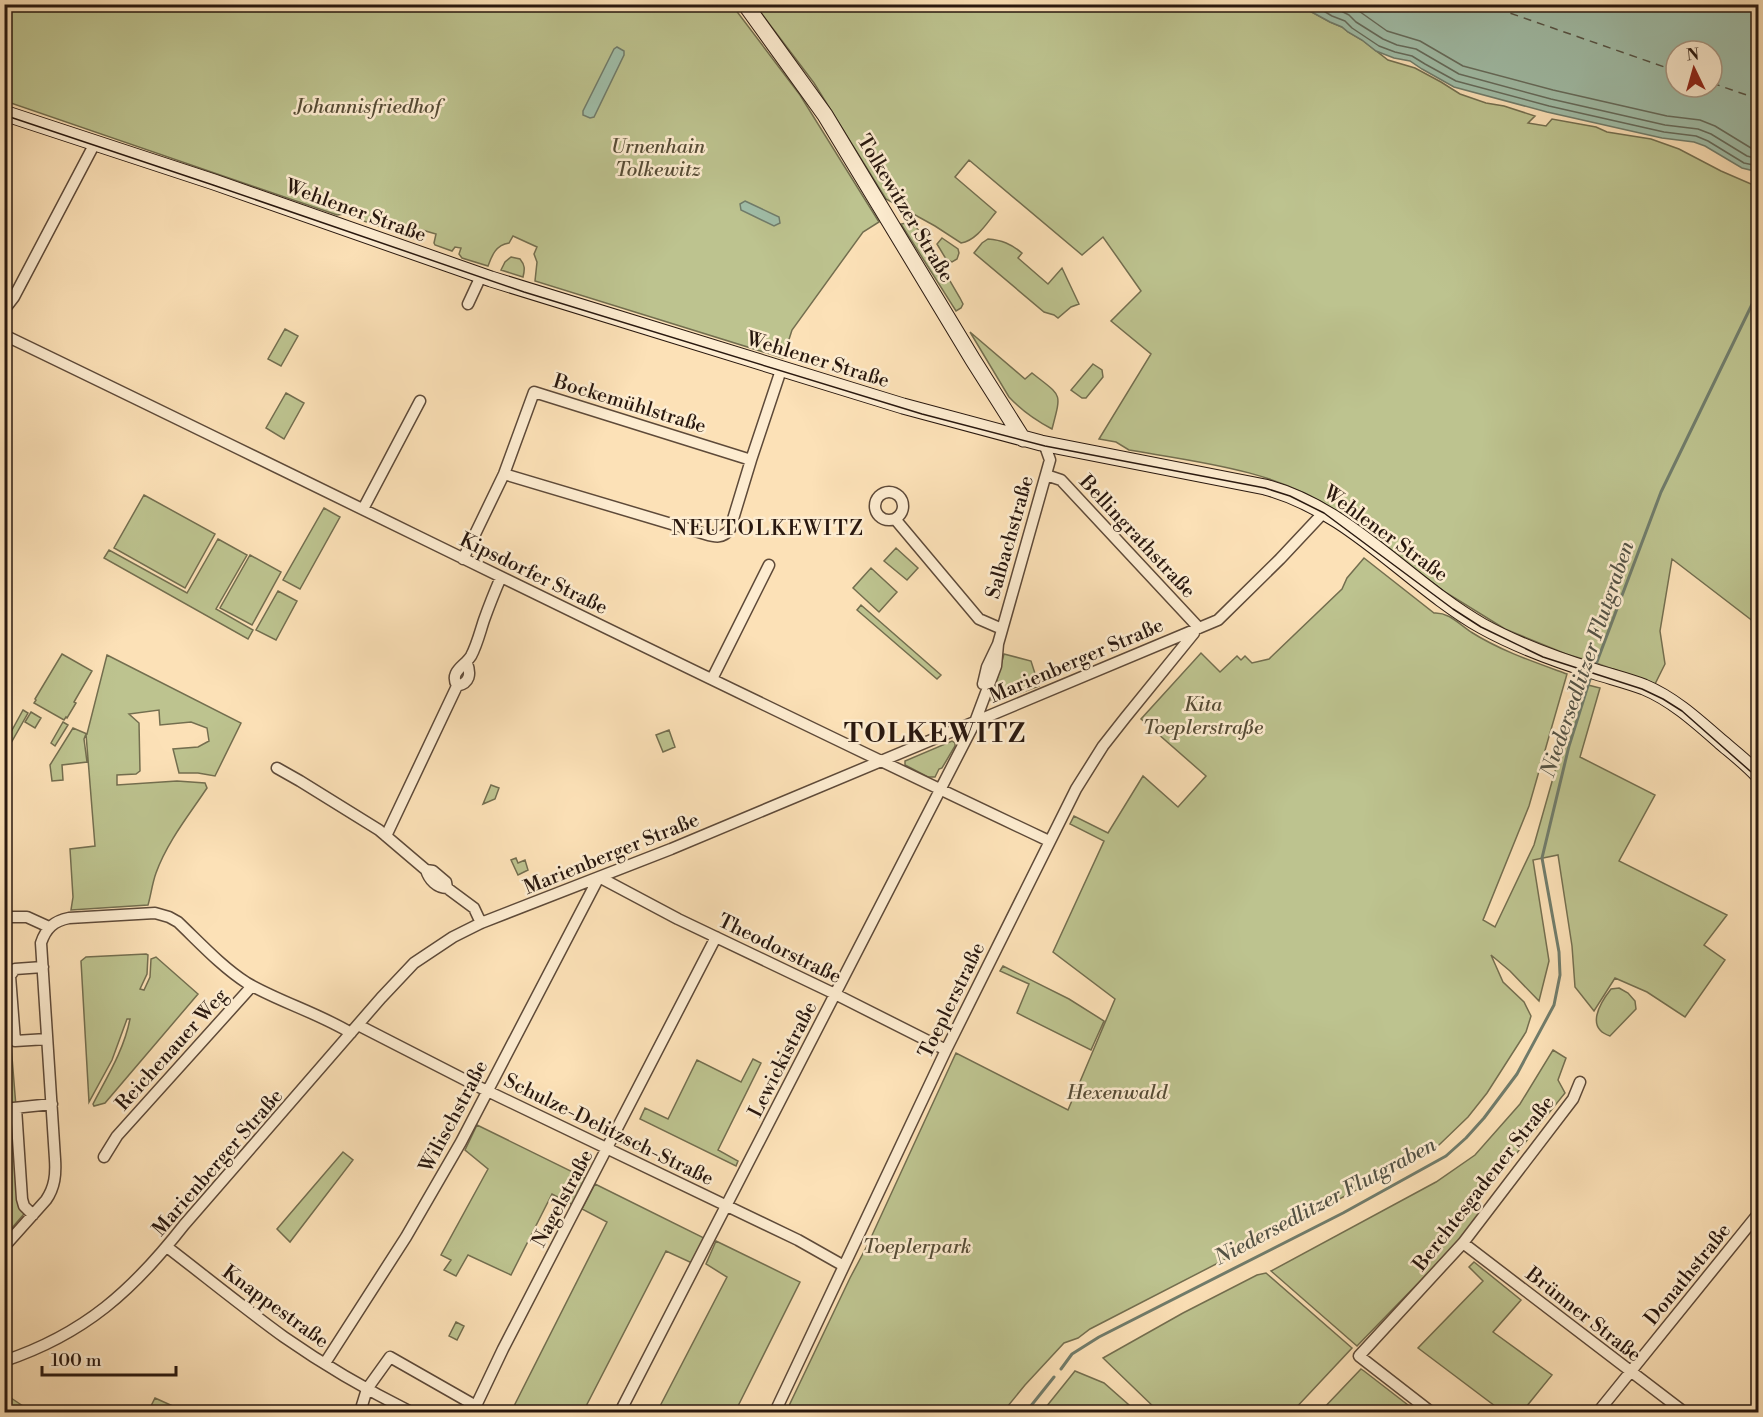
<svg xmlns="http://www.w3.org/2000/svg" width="1763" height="1417" viewBox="0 0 1763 1417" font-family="'Libre Bodoni',serif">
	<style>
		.green { fill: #bdc38f; stroke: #736e4f; stroke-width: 1.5 }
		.water { fill: #a0bea9; stroke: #707c6b; stroke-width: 1.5; fill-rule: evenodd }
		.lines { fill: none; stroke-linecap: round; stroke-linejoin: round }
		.shore { stroke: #646b5c; stroke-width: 1.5 }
		.stream { stroke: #707c6b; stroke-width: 3 }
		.ferry { stroke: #535245; stroke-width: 1.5; stroke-dasharray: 8 6; stroke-linecap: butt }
		.minor-casing { stroke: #5e4a39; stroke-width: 13 }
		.secondary-casing { stroke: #29180f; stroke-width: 17 }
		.minor { stroke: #fdecd0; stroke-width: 10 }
		.secondary { stroke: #fdecd0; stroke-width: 15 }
		.tram { stroke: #29180f; stroke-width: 1.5 }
		.labels { text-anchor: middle; stroke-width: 5; stroke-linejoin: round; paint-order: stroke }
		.park-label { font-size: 20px; font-style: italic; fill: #554b35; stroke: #fdecd0 }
		.street-label { font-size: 20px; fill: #29180f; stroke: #fdecd0 }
		.neighbourhood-label { font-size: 21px; letter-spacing: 1.5px; fill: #29180f; stroke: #fdecd0 }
		.water-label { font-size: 21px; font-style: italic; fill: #535245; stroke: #fdecd0 }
		.district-label { font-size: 26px; font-weight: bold; letter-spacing: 1.5px; fill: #29180f; stroke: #fdecd0 }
	</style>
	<rect width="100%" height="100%" fill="#fce1b7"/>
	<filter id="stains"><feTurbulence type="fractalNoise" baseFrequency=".00333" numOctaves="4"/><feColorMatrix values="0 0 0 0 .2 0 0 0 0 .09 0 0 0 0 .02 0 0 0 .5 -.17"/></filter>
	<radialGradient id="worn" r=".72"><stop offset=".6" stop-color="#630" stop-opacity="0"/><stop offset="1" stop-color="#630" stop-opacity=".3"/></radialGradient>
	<path class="green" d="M5 5H732L800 95 879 222 863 232 792 330 783 358 535 281 537 262 534 254 537 247 513 236 509 243C496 245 492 255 488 266L462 258 459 254 461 248 455 247 452 251 435 245 434 243 436 234 422 230 418 240 344 214 337 215 5 101Z
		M755 5H1299L1330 22 1342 27 1348 32 1362 40 1388 60 1415 68 1441 82 1460 94 1486 103 1504 106 1535 116 1528 123 1546 126 1552 119 1596 127 1607 132 1651 139 1679 149 1721 171 1758 187V625L1672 559 1660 631 1665 664 1655 684 1593 662 1566 654 1505 629 1445 592 1335 510C1275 470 1199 462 1129 450L1116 442 1099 439 1151 354 1111 321 1141 291 1103 237 1082 255 969 160 955 177 996 212C987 223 976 241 961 243L935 226 886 199 814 83Z
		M907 223 915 226 926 240 960 298 963 304 961 308 956 311 901 224Z
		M942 238 958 249 959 253 957 259 952 262 946 259 937 244Z
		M988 239C1002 240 1011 244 1022 253L1018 258 1048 284 1062 268 1079 304 1071 307 1058 318 1054 315 1044 312 974 253 982 243Z
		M511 257 520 259C525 265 525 269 523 277L501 270 505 262Z
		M285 329 298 336 281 366 268 359Z
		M970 332 1025 379 1032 373C1062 397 1062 391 1052 429 1035 420 1022 411 1009 397Z
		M1093 364 1102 370 1103 377 1086 398H1082L1071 390Z
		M286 393 304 403 284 439 266 428Z
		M144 495 215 534 185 588 114 548Z
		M324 508 340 517 300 589 283 580Z
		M218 539 247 555 216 609 253 630 248 639 104 558 109 550 187 593Z
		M896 548 918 568 907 580 884 561Z
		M250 555 281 572 252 625 220 608Z
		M1364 558 1434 613C1449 612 1459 624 1471 632 1501 651 1534 662 1567 674L1529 806 1483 920 1495 927 1534 845 1580 683 1600 688 1580 757 1655 795 1619 861 1727 915 1704 945 1725 960 1685 1017 1647 992 1615 978 1594 1011 1575 987 1572 946 1558 855 1533 860 1549 961 1539 1001 1510 971 1491 955 1503 982 1524 1002 1531 1016 1526 1032 1487 1093 1468 1117 1439 1145 1286 1228 1090 1329 1078 1338 1064 1343 1025 1385 1003 1412H786L850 1278 868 1244 956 1053 1068 1110 1115 999 1053 952 1104 841 1070 824 1074 816 1108 833 1143 776 1178 807 1206 776 1141 719 1201 653 1220 672 1237 656 1241 660 1245 656 1252 663 1269 659 1342 589 1347 578Z
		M871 568 897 592 879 612 853 588Z
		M278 591 297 601 276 640 256 630Z
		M861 605 941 675 937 679 857 610Z
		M62 654 92 671 74 702 76 703 67 718 66 717 64 720 34 703 36 700 35 699Z
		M1004 654 1031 661 1039 686 993 703 991 701Z
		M107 655 241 723 215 776 198 773H179L173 749 198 747 209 741 207 728 191 722 160 725 159 710 129 714 139 723 140 771 136 774 117 775V785L177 781 205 783 207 788C189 815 167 842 156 873 152 884 151 895 148 905L71 910 73 897 70 849 95 846 86 734 84 739 87 762 62 765 63 780 52 781 50 765 73 728 87 734Z
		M23 710 28 713 7 750 5 748V743Z
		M31 712 41 718 35 728 25 722Z
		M63 722 68 725 55 746 51 743Z
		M669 730 675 747 663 752 656 735Z
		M952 741 955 743V746L942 768 939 769 935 777H928L905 765V761Z
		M491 785 499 788 495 799 483 804Z
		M516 858 518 863 525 860 528 870 518 875 511 860Z
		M146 954 148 955 147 974 140 989 144 990 150 977 151 959 156 957 198 994 105 1103 94 1106 93 1104C107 1077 124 1050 130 1019H127L112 1060 89 1102 81 961 86 957Z
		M4 958 24 1206V1214L5 1236Z
		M1003 966 1069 999 1104 1021 1091 1050 1017 1013 1029 984 1000 971Z
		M1619 988 1628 993 1635 1001 1636 1009 1610 1036C1585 1028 1600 1003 1611 989Z
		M1553 1050 1566 1058 1558 1080 1565 1093 1476 1204 1483 1210 1463 1237 1357 1346 1271 1271 1436 1182 1475 1155 1520 1104Z
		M753 1059 761 1063 718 1150 738 1161 736 1166 640 1119 645 1108 668 1119 697 1060 741 1082Z
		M477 1125 587 1179 573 1205 552 1194 511 1275 468 1255 456 1276 444 1270 451 1260 441 1255 488 1169 465 1150Z
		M343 1152 353 1160 290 1242 277 1229Z
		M595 1184 704 1238 692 1263 666 1251 583 1412H511L607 1222 582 1209Z
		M716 1241 800 1282 735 1412H657L727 1277 706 1264Z
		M1474 1262 1521 1300 1493 1332 1552 1375 1522 1412H1503L1418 1348 1483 1281 1469 1267Z
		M1266 1273 1352 1348 1292 1412H1159L1103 1358 1183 1313 1257 1275Z
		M456 1322 464 1326 457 1340 449 1336Z
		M1361 1369 1364 1371 1417 1412H1320Z
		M1075 1371 1104 1383 1137 1412H1042Z
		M11 1398 32 1412H5V1409Z
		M155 1398 186 1412H148Z"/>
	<path class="water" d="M1750 4 1758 7V172L1742 168 1705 146 1694 142 1662 138 1547 112 1454 87 1422 69 1410 61 1394 58 1376 51 1362 40 1348 32 1342 27 1330 22 1299 5ZM1676 51H1712V87H1676Z
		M617 47 624 51V55L594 117 590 118 583 115V111L614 49Z
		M745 201 779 217 780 223 774 226 741 210 740 204Z"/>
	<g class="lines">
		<path class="shore" d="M1312 4 1332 16 1345 21 1352 28 1379 46 1395 52 1412 56 1425 64 1456 81 1549 106 1664 132 1696 136 1708 141 1744 163 1758 166
			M1327 4 1349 15 1356 22 1383 39 1397 45 1416 49 1459 74 1551 99 1665 125 1698 129 1711 134 1747 156 1758 159
			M1349 4 1387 31 1420 41 1463 66 1553 90 1667 116 1700 120 1715 126 1751 148 1758 150"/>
		<path class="stream" d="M1595 667 1661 492 1758 292
			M1061 1369 1072 1354 1099 1337 1343 1213 1446 1156 1466 1138 1484 1118 1517 1074 1554 1005 1560 975 1559 952 1542 858 1569 746 1591 676
			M1026 1412 1054 1377"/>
		<path class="ferry" d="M1484 4 1676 71
			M1712 83 1758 99"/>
		<g class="minor-casing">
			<path id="minor" d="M468 304 481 276
				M4 310 14 297 95 143
				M4 335C353 503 699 676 1049 841
				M504 474 705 534C715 537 723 539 730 529L751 460 781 370
				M1046 475 1061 480 1199 628
				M875 506a14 14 0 1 1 28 0a14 14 0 1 1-28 0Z
				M363 509 420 401
				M895 519 979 619 1002 629
				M463 559 504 474 534 392 751 460
				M712 679 769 565
				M983 684 987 667 998 644 1050 460 1045 446 1041 443
				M457 686C470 683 471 674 467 663
				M277 768 300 781 379 830 426 870C429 880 437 888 447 888
				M386 836 457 686C449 671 465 666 471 656 477 645 480 632 484 620 489 606 495 591 501 577
				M426 870 433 871 446 882 447 888 474 908 481 923
				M4 917H27L49 927
				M43 967 15 969 10 976 15 1041 47 1039
				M358 1025 479 1087 798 1240 844 1266
				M16 1108 22 1199 24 1206 33 1215
				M4 1109 52 1104
				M104 1157 117 1136 252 986
				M1463 1243 1684 1412
				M4 1247 46 1200C55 1187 56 1174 55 1159L41 943C46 928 54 921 69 918L155 913 169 917 178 922C200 943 222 967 247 983 280 1002 318 1013 351 1033
				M167 1247C206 1277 244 1308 284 1337 324 1365 367 1390 411 1412
				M4 1361C85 1334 133 1290 184 1225L381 998 414 963 453 937 481 923 671 849 1218 620 1280 559 1325 511
				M325 1363 406 1237 461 1142 599 877 678 919 835 994 946 1050
				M360 1412 367 1389 390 1357 476 1406
				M473 1412 503 1349 716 937
				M620 1412 975 722 996 666 998 644
				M775 1412 946 1050 1076 789 1103 746 1125 718 1194 633
				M1431 1412 1359 1356 1463 1243 1573 1099 1580 1082
				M1598 1412 1758 1214"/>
		</g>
		<g class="secondary-casing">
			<path id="secondary" d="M745 4 825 115 973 360 1023 439
				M4 113 214 182 491 279 903 406 1041 443 1265 487C1351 510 1407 583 1482 626 1518 646 1557 660 1596 672 1612 677 1628 681 1644 687 1673 699 1697 721 1721 742 1734 753 1747 763 1758 775"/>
		</g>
		<use href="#minor" class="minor"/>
		<use href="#secondary" class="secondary"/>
		<path class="tram" d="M4 115 213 185 524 292 922 414 1045 446 1265 488 1290 496 1324 513 1453 609 1481 627 1543 657 1642 689 1663 699 1682 711 1758 778"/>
	</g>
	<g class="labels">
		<g class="park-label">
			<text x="368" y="113">Johannisfriedhof</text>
			<text x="658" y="153">Urnenhain<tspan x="658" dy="23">Tolkewitz</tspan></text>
			<text x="1203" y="711">Kita<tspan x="1203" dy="23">Toeplerstraße</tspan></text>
			<text x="1117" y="1099">Hexenwald</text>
			<text x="917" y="1253">Toeplerpark</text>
		</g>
		<g class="street-label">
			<text transform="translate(906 208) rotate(59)" y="7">Tolkewitzer Straße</text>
			<text transform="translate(356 210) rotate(20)" y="7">Wehlener Straße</text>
			<text transform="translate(818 359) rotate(17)" y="7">Wehlener Straße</text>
			<text transform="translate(630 403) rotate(17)" y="7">Bockemühlstraße</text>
			<text transform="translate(1386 533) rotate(36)" y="7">Wehlener Straße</text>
			<text transform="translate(1138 536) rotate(47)" y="7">Bellingrathstraße</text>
			<text transform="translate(1009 537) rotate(-74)" y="7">Salbachstraße</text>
			<text transform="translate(534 573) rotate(26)" y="7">Kipsdorfer Straße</text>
			<text transform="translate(1076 660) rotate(-23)" y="7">Marienberger Straße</text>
			<text transform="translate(611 853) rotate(-22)" y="7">Marienberger Straße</text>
			<text transform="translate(780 948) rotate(26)" y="7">Theodorstraße</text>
			<text transform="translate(951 1000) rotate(-64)" y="7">Toeplerstraße</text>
			<text transform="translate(171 1049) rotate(-48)" y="7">Reichenauer Weg</text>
			<text transform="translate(782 1059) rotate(-63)" y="7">Lewickistraße</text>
			<text transform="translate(453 1116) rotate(-62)" y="7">Wilischstraße</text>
			<text transform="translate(609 1129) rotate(26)" y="7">Schulze-Delitzsch-Straße</text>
			<text transform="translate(217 1162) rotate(-49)" y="7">Marienberger Straße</text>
			<text transform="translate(1483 1183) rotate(-52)" y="7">Berchtesgadener Straße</text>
			<text transform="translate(562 1198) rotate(-62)" y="7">Nagelstraße</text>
			<text transform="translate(1687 1274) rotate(-51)" y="7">Donathstraße</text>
			<text transform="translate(276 1306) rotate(36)" y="7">Knappestraße</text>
			<text transform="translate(1584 1314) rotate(38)" y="7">Brünner Straße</text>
		</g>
		<g class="neighbourhood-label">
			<text x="768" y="535">NEUTOLKEWITZ</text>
		</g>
		<g class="water-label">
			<text transform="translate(1587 659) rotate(-71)" y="7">Niedersedlitzer Flutgraben</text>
			<text transform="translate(1325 1201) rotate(-28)" y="7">Niedersedlitzer Flutgraben</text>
		</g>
		<g class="district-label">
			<text x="935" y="742">TOLKEWITZ</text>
		</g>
	</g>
	<rect width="1763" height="1417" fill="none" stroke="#fce1b7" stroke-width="24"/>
	<rect x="6" y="6" width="1751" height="1405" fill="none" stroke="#29180f" stroke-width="3"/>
	<rect x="12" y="12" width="1739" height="1393" fill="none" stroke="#29180f" stroke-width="1.5"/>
	<g transform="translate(1694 69) rotate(355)"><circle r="28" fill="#fdecd0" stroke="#a89783" stroke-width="1.5"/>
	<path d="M0-4.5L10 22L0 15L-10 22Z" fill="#8f2418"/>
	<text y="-9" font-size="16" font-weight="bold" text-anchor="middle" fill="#29180f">N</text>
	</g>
	<path d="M42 1366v9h134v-9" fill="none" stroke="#29180f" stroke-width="3"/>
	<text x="51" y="1366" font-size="18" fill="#29180f" stroke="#fdecd0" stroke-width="4.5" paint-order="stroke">100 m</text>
	<rect width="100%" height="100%" filter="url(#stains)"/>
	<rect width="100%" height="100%" fill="url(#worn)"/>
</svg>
